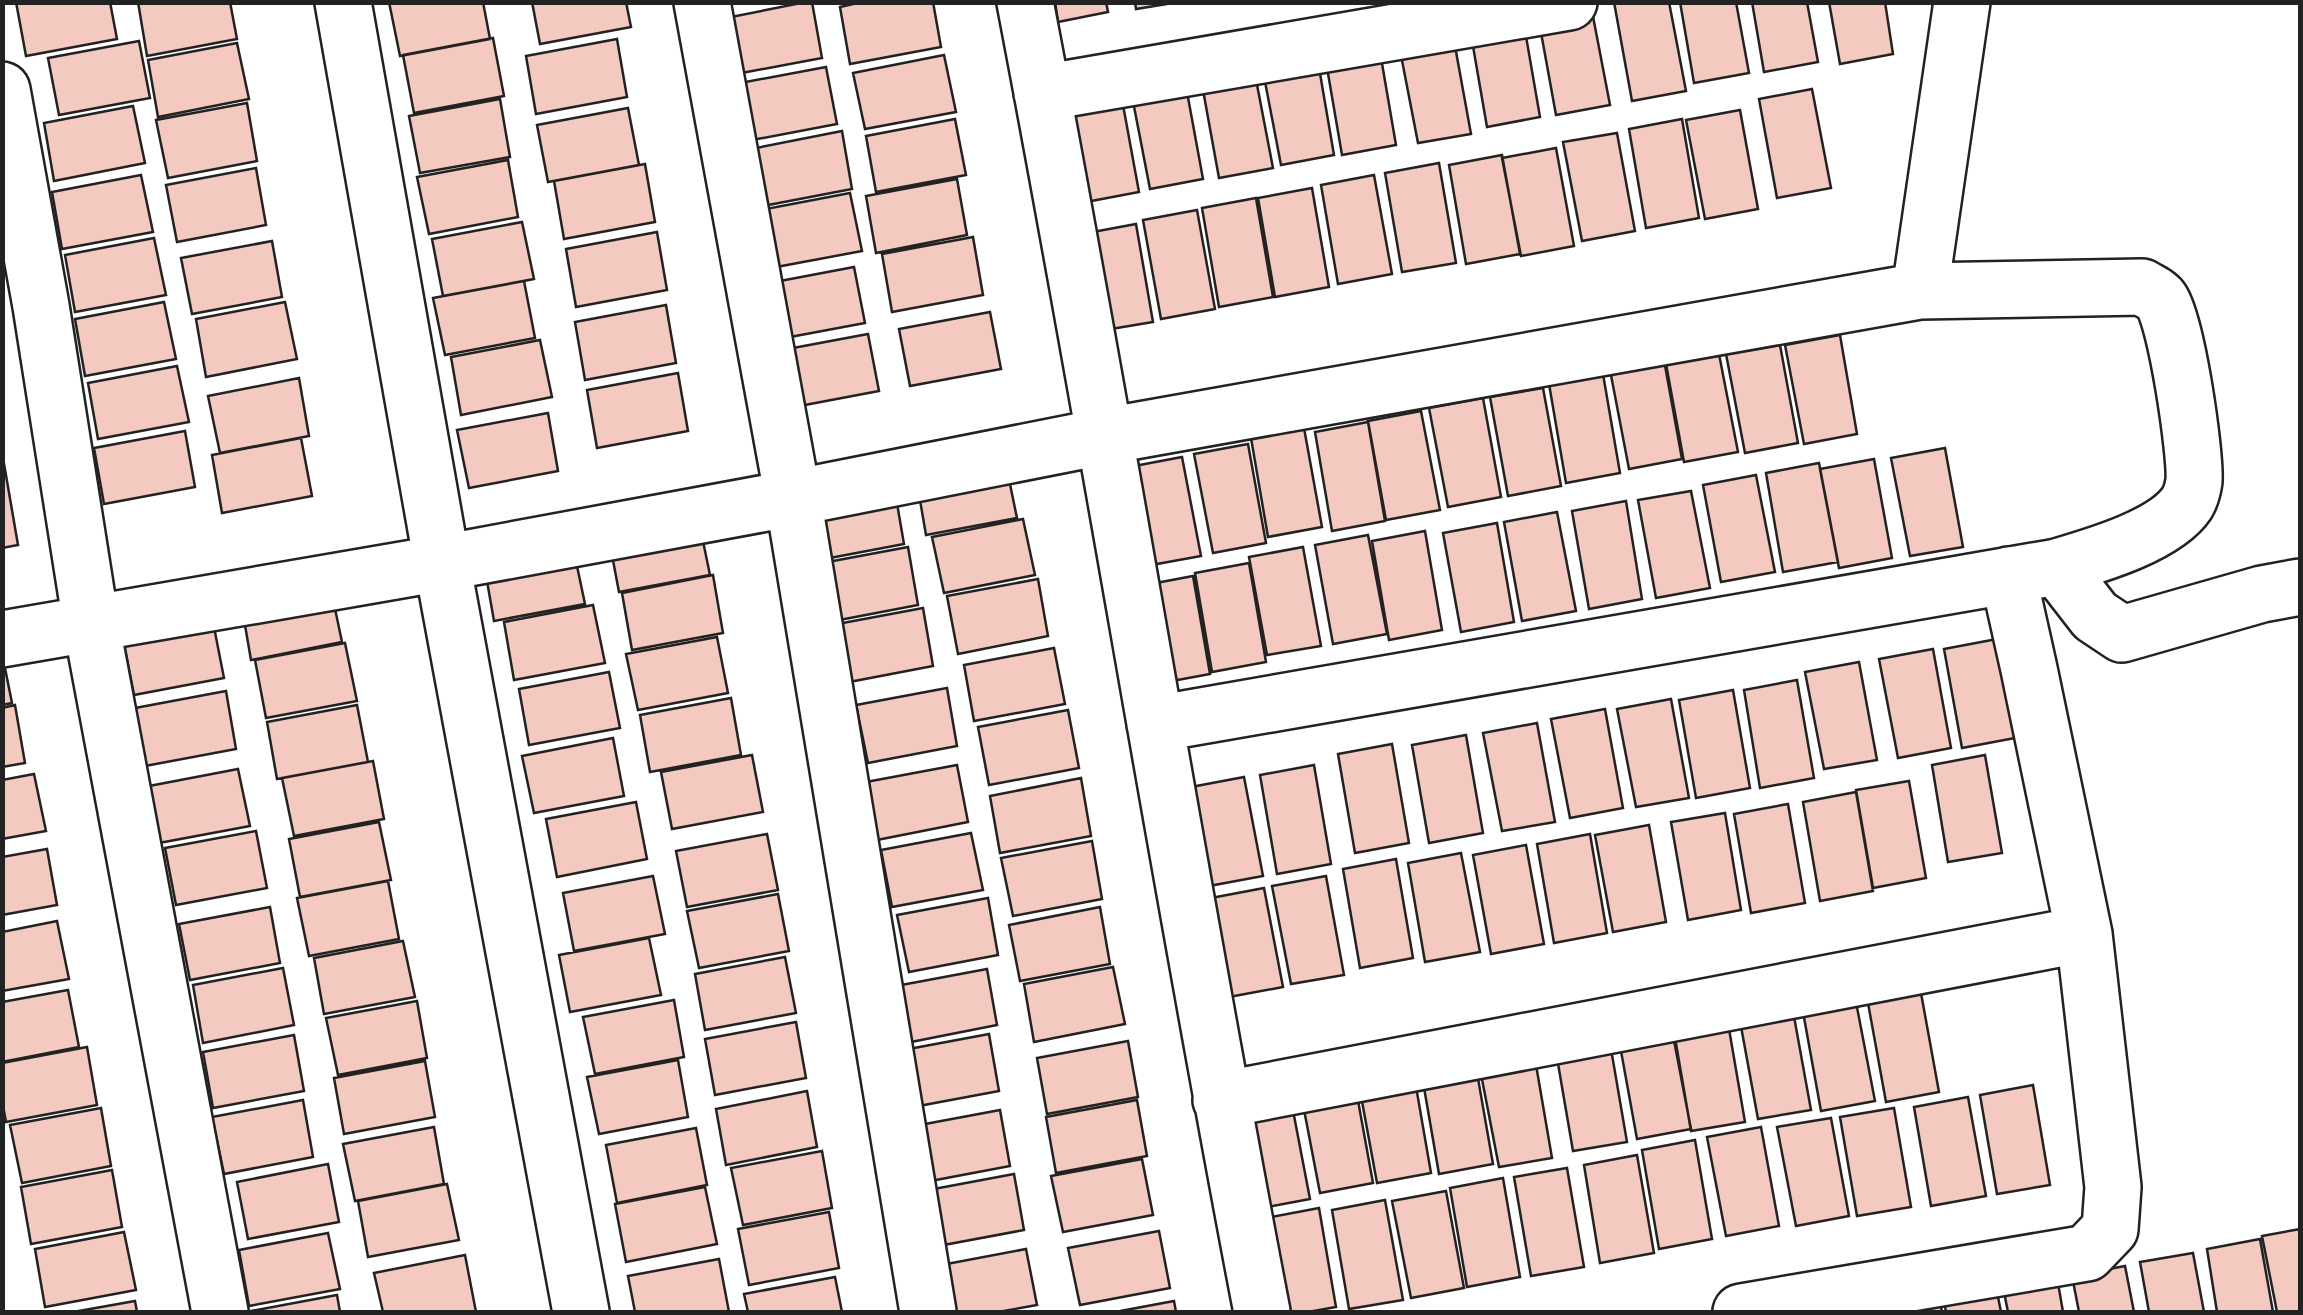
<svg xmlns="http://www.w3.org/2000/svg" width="2303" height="1315" viewBox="0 0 2303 1315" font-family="Quicksand,sans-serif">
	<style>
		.building { fill: #f3c9c0; stroke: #222; stroke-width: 2.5 }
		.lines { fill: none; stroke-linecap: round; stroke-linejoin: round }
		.minor-casing { stroke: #222; stroke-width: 60 }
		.minor { stroke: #fff; stroke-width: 55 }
	</style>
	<rect width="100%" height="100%" fill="#fff"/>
	<path class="building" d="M16 2H110L117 39 26 56Z
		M138 2H230L237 39 147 56Z
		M389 2H483L490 39 400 56Z
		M532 2H626L631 27 540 44Z
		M806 2H812L822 58 731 75 721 19Z
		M862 2H933L941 47 850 64 840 7Z
		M1055 2H1106L1108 12 1058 22Z
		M1135 2H1179L1136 9Z
		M1614 2H1669L1686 91 1632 101Z
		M1680 2H1736L1749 73 1694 83Z
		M1752 2H1807L1818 62 1764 72Z
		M1829 2H1885L1893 54 1840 64Z
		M1591 6 1610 105 1556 115 1538 16Z
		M1523 19 1540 117 1487 127 1470 29Z
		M1453 35 1471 134 1418 143 1399 45Z
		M493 38 504 96 414 113 403 55Z
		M617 39 627 97 536 114 526 56Z
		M139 41 150 98 59 115 48 58Z
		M237 43 249 99 158 117 148 60Z
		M1379 46 1396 145 1342 155 1325 56Z
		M944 55 956 112 865 129 853 73Z
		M1317 56 1334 155 1281 165 1262 66Z
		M826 67 837 124 747 141 735 84Z
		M1254 69 1273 168 1219 178 1201 79Z
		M1185 81 1203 179 1150 189 1131 91Z
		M1812 89 1831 188 1777 198 1759 99Z
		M1121 94 1139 192 1086 202 1067 104Z
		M500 99 510 157 420 173 409 116Z
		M247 103 257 161 168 178 156 120Z
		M133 106 145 163 54 181 44 123Z
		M628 108 639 165 548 182 537 125Z
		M1740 110 1758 209 1705 219 1686 120Z
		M955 119 966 175 876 192 866 136Z
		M1682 119 1699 218 1646 228 1629 129Z
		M842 131 852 189 763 206 751 149Z
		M1617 133 1635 231 1582 241 1563 142Z
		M1556 148 1574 246 1521 256 1502 158Z
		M1502 155 1520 254 1466 264 1449 165Z
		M508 160 518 217 429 234 417 177Z
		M1439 163 1456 263 1402 272 1385 173Z
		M645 164 655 222 564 239 554 181Z
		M256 168 266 225 177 242 166 185Z
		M141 175 153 232 62 249 52 192Z
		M1374 175 1392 274 1338 284 1321 185Z
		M957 179 967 235 876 253 866 196Z
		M1312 188 1329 287 1275 297 1258 198Z
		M850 193 862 251 771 268 761 210Z
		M1256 198 1273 297 1219 307 1202 208Z
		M1197 210 1215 309 1161 319 1143 220Z
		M522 222 534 279 443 296 432 239Z
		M1136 224 1153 322 1099 331 1082 234Z
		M657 232 667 290 576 307 566 249Z
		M973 237 983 295 892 312 882 254Z
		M154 238 166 295 75 312 65 255Z
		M272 241 282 297 192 314 181 258Z
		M854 267 865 323 774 340 764 284Z
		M524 281 535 338 445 355 433 298Z
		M164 302 176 359 85 376 75 319Z
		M285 302 297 359 206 377 196 319Z
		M666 305 676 363 585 380 575 322Z
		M990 312 1001 369 910 386 899 329Z
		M868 334 879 391 789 408 777 351Z
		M1840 335 1857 434 1804 444 1785 345Z
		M540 340 552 397 461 415 451 357Z
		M1780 345 1798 443 1745 453 1726 354Z
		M1719 354 1738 452 1684 462 1666 364Z
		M1664 360 1682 459 1629 469 1610 370Z
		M177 366 189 422 98 439 88 383Z
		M678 373 688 431 597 448 587 390Z
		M1603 374 1620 473 1566 483 1549 384Z
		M299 378 309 436 220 453 208 396Z
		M1543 388 1561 486 1508 496 1490 397Z
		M1483 398 1501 497 1448 507 1429 408Z
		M1421 411 1440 510 1386 520 1368 421Z
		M548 413 558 471 469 488 457 430Z
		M1368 422 1385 521 1332 531 1315 432Z
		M1304 428 1322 527 1268 537 1251 438Z
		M185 431 195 487 104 504 94 448Z
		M301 438 312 496 222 513 212 455Z
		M1248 444 1266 543 1213 553 1194 454Z
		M1945 448 1963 547 1910 556 1891 458Z
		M2 452 18 545 2 548Z
		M1182 457 1201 556 1146 566 1129 467Z
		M1874 459 1892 558 1839 568 1820 469Z
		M1005 460 1017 518 926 535 916 477Z
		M1819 463 1838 562 1783 572 1766 473Z
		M1756 475 1775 572 1721 582 1703 485Z
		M894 486 904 544 814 561 803 503Z
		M1691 491 1710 588 1656 598 1638 500Z
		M1626 501 1642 599 1589 609 1572 511Z
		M1557 512 1576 611 1522 621 1504 522Z
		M698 517 710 575 619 592 608 534Z
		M1023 519 1035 575 944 593 932 537Z
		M1497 523 1514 622 1461 632 1443 533Z
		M1425 531 1442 630 1389 640 1372 541Z
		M1368 535 1387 634 1333 644 1315 545Z
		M573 547 585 604 494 621 484 564Z
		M908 547 918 605 829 622 817 564Z
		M1303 547 1321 646 1267 655 1249 557Z
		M1249 563 1266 662 1212 672 1195 573Z
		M713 575 723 633 632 650 622 593Z
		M1193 576 1210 674 1156 684 1140 586Z
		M1038 579 1048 636 958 654 947 596Z
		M330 585 342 642 251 660 241 602Z
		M593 605 605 663 514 680 504 622Z
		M923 608 933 666 844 683 832 625Z
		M213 622 224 678 134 695 123 639Z
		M717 637 728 693 638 710 626 654Z
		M1997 639 2015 738 1962 748 1944 649Z
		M345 643 357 701 266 718 255 660Z
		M1054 648 1065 704 974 721 964 665Z
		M1933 649 1951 748 1898 758 1879 659Z
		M2 653 12 703 2 705Z
		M1859 662 1877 760 1824 769 1805 672Z
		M609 672 620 728 529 745 519 689Z
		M1797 680 1814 778 1760 788 1744 690Z
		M947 688 957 746 868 763 856 705Z
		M1733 690 1750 788 1696 798 1679 700Z
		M226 691 236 749 145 766 135 708Z
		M731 698 741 755 650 772 640 715Z
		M1671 699 1689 798 1636 807 1617 709Z
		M15 705 25 763 2 767V708Z
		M357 705 368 762 277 779 267 722Z
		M1605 709 1623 808 1570 818 1551 719Z
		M1068 710 1079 768 989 785 978 727Z
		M1537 723 1555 822 1502 831 1483 733Z
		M1466 735 1483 833 1429 843 1412 745Z
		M613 738 624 796 534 813 522 756Z
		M1392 744 1409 843 1355 853 1338 754Z
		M752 755 763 812 672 829 661 772Z
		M1985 755 2002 853 1948 862 1932 765Z
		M373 761 384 819 294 836 282 778Z
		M957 765 968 822 877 840 866 782Z
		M1314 765 1331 864 1277 874 1260 775Z
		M238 769 250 826 159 843 149 786Z
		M34 774 46 831 2 839V780Z
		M1244 777 1263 876 1209 886 1191 787Z
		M1081 778 1091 836 1000 853 990 796Z
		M1909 781 1926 878 1873 888 1856 790Z
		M1856 792 1873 891 1820 901 1803 802Z
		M636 802 647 859 557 877 546 819Z
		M1788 804 1805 903 1751 913 1734 814Z
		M1725 813 1741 910 1688 920 1671 822Z
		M379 822 391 880 300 897 289 839Z
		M1649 825 1666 922 1613 932 1595 835Z
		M256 831 267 888 176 905 165 848Z
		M971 833 983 890 892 907 881 850Z
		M767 834 778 890 687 907 676 851Z
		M1590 834 1607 933 1554 943 1537 844Z
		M1092 841 1102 899 1013 916 1001 858Z
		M1526 845 1544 944 1491 954 1473 855Z
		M47 849 57 905 2 915V857Z
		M1461 853 1480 952 1425 962 1408 863Z
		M1396 859 1413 958 1360 968 1343 869Z
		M653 876 665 934 574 951 563 893Z
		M1326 876 1344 975 1291 984 1272 886Z
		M388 881 399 939 309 956 297 898Z
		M1264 888 1283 987 1229 997 1211 898Z
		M778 894 789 951 699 968 687 911Z
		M988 898 998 955 909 972 897 915Z
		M270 907 280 963 190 980 179 924Z
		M1100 907 1110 964 1020 981 1009 925Z
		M57 921 69 979 2 991V932Z
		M649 938 661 995 570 1012 559 955Z
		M403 941 415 997 324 1014 314 958Z
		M785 957 796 1013 705 1030 695 974Z
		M1113 967 1125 1024 1034 1042 1024 984Z
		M283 968 294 1025 203 1043 193 985Z
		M987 969 997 1025 906 1043 896 986Z
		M68 990 79 1047 2 1062V1002Z
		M1921 993 1939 1092 1886 1102 1868 1003Z
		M674 1000 684 1057 595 1074 583 1017Z
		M417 1001 427 1058 338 1075 326 1018Z
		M1856 1002 1875 1101 1821 1111 1803 1012Z
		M1793 1011 1811 1110 1758 1119 1740 1021Z
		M796 1022 806 1078 715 1095 705 1039Z
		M1728 1023 1745 1122 1691 1131 1674 1032Z
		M1672 1030 1691 1129 1637 1139 1619 1040Z
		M989 1034 999 1091 908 1108 898 1051Z
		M294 1035 304 1091 213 1108 203 1052Z
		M1128 1041 1138 1097 1047 1114 1037 1058Z
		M1610 1043 1627 1142 1573 1151 1556 1052Z
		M87 1047 97 1105 6 1122 2 1100V1063Z
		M1535 1059 1552 1158 1499 1167 1480 1069Z
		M678 1060 688 1117 599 1134 587 1077Z
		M425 1061 435 1117 344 1134 334 1078Z
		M1476 1067 1493 1164 1439 1174 1422 1076Z
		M1414 1075 1431 1173 1377 1183 1359 1085Z
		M1355 1084 1373 1183 1320 1193 1301 1094Z
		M2033 1085 2050 1185 1997 1194 1980 1095Z
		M807 1091 817 1147 726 1165 716 1109Z
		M1968 1097 1986 1196 1931 1206 1914 1107Z
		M303 1100 313 1157 224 1174 212 1117Z
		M1137 1100 1147 1156 1056 1173 1046 1117Z
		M1291 1100 1310 1199 1256 1209 1238 1110Z
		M101 1108 111 1166 22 1183 10 1125Z
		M1894 1108 1911 1207 1857 1216 1840 1117Z
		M1000 1110 1010 1166 920 1183 909 1127Z
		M1831 1118 1849 1216 1796 1226 1777 1127Z
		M434 1127 444 1184 355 1201 343 1144Z
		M1761 1127 1779 1226 1726 1236 1707 1137Z
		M696 1128 707 1185 617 1203 606 1145Z
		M1695 1140 1712 1239 1659 1249 1642 1150Z
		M822 1151 832 1208 743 1225 731 1168Z
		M1637 1155 1654 1253 1600 1263 1584 1165Z
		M1142 1159 1153 1215 1063 1232 1051 1176Z
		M328 1164 339 1222 248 1239 237 1182Z
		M1567 1168 1584 1267 1531 1276 1514 1177Z
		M112 1170 122 1227 31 1244 21 1187Z
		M1014 1174 1024 1230 933 1247 923 1191Z
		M1503 1178 1520 1277 1467 1287 1450 1188Z
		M447 1184 459 1240 368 1257 358 1201Z
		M705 1187 717 1244 626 1262 615 1204Z
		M1446 1191 1464 1288 1411 1298 1392 1201Z
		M1385 1200 1403 1300 1349 1309 1332 1210Z
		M1319 1208 1336 1307 1308 1312H1282L1266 1218Z
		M829 1212 839 1268 749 1285 738 1229Z
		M2300 1229V1312H2277L2262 1236Z
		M1159 1231 1170 1288 1080 1305 1068 1248Z
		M124 1232 136 1290 45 1307 35 1249Z
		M328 1233 340 1289 249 1306 239 1250Z
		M2260 1239 2273 1312H2217L2207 1249Z
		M1026 1249 1037 1305 998 1312H945L936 1266Z
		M2193 1253 2204 1312H2149L2140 1262Z
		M465 1255 476 1312H383L374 1273Z
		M719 1259 729 1312H635L628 1276Z
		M2125 1266 2134 1312H2079L2072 1276Z
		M835 1277 842 1312H748L744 1294Z
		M2057 1277 2063 1312H2008L2003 1287Z
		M1996 1287 2001 1312H1946L1943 1296Z
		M337 1295 340 1312H246Z
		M135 1301 137 1312H73Z
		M1174 1301 1176 1312H1115Z
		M1940 1301 1942 1312H1886Z"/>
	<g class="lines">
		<g class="minor-casing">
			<path id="minor" d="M343 2 442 563 581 1312
				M702 2 793 498 928 1312
				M1025 2C1109 438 1178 877 1262 1312
				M2 90 41 306 91 623 220 1312
				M1042 93 1569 2
				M1920 291 1962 2
				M2057 567 2095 616 2122 634 2262 594 2300 587
				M2 639 442 563 793 498 1106 436 1920 291 2142 287C2148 291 2157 294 2161 300 2176 318 2196 454 2194 481 2193 488 2190 498 2187 503 2165 536 2094 556 2057 567L1155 724
				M1221 1100 2084 934
				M1741 1312 2087 1253 2110 1229 2113 1187 2084 934 2029 669 2008 575"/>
		</g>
		<use href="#minor" class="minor"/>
	</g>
	<rect width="2303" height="1315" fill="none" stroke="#222222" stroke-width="10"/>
</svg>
